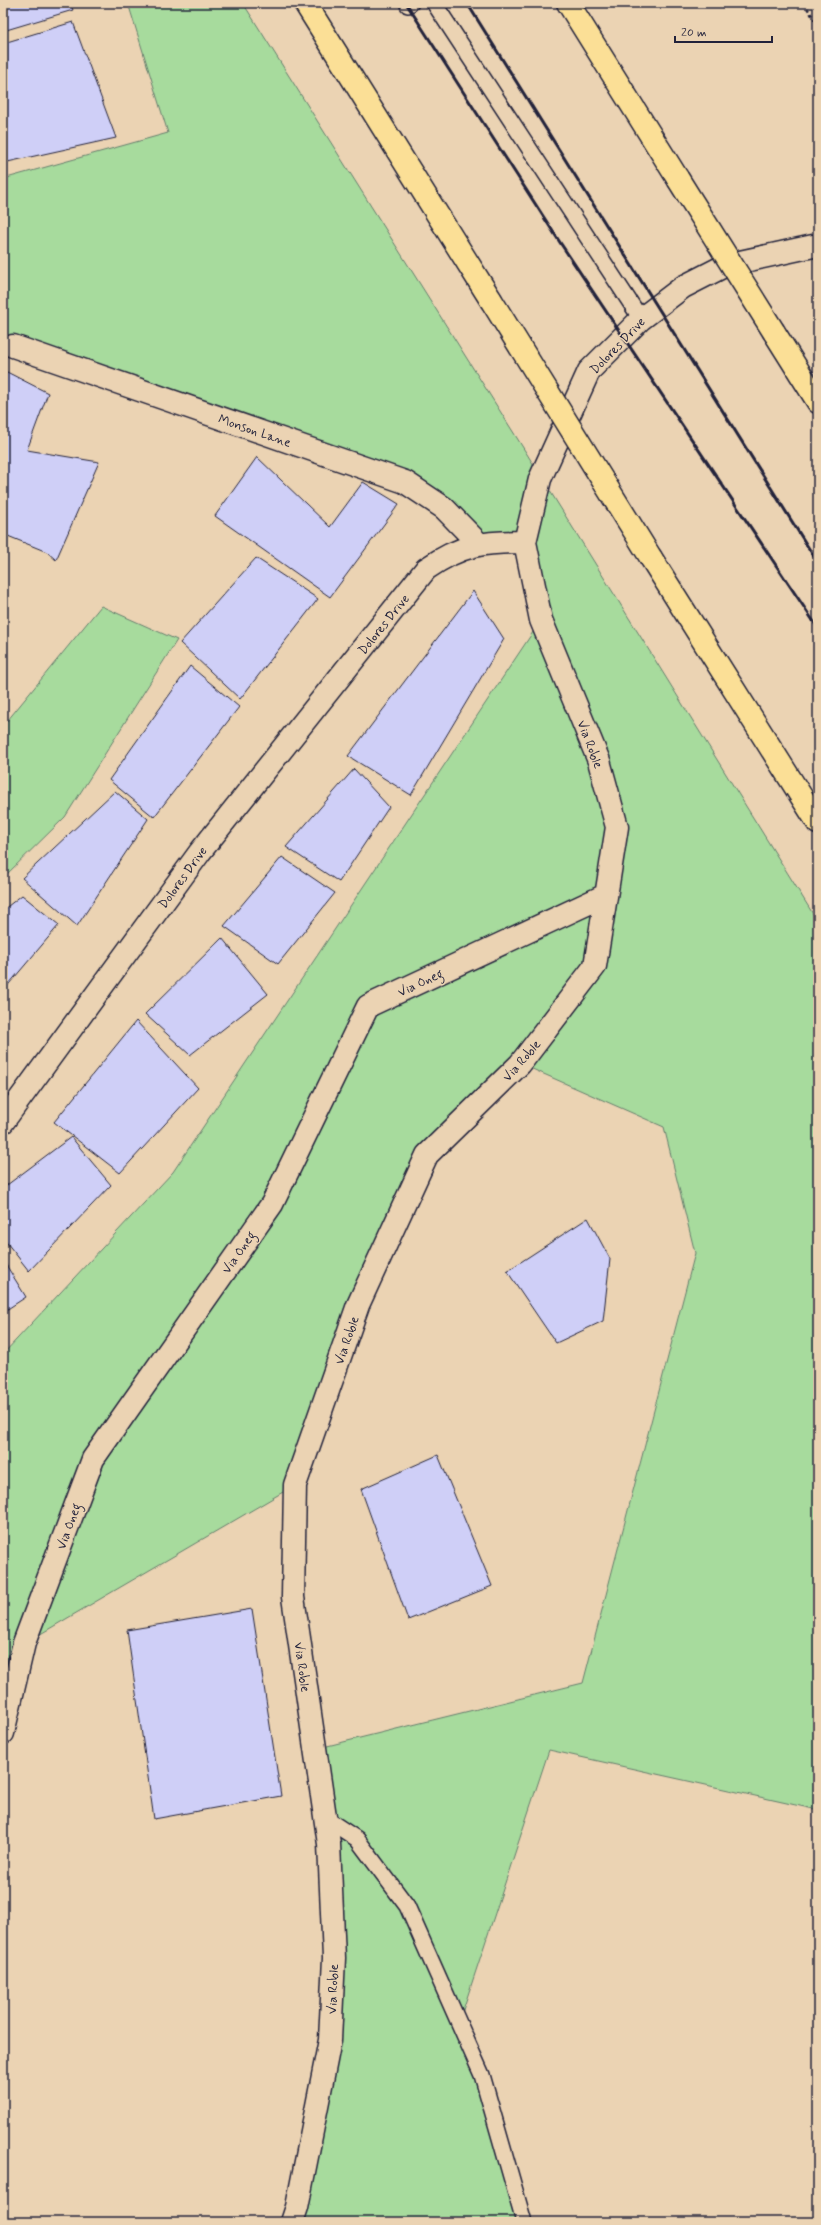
<svg xmlns="http://www.w3.org/2000/svg" width="821" height="2225" viewBox="0 0 821 2225" font-family="Mynerve,sans-serif">
	<style>
		.green { fill: #a7db9d; stroke: #647e6c }
		.building { fill: #cfcff7; stroke: #22223b }
		.lines { fill: none; stroke-linecap: round; stroke-linejoin: round }
		.service-casing { stroke: #22223b; stroke-width: 18 }
		.minor-casing { stroke: #22223b; stroke-width: 25 }
		.motorway-casing { stroke: #22223b; stroke-width: 25 }
		.path { stroke: #22223b; stroke-width: 2.5; stroke-dasharray: 3 3; stroke-linecap: butt }
		.service { stroke: #ebd3b3; stroke-width: 15 }
		.minor { stroke: #ebd3b3; stroke-width: 22 }
		.motorway { stroke: #fbdf96; stroke-width: 22 }
		.rail { stroke: #22223b; stroke-width: 3 }
		.motorway-bridge-casing { stroke: #22223b; stroke-width: 25; stroke-linecap: butt }
		.motorway-bridge { stroke: #fbdf96; stroke-width: 22 }
		.labels { text-anchor: middle; stroke-width: 3; stroke-linejoin: round; paint-order: stroke }
		.street-label { font-size: 13px; fill: #22223b; stroke: #ebd3b3 }
	</style>
	<rect width="100%" height="100%" fill="#ebd3b3"/>
	<filter id="ink" filterUnits="userSpaceOnUse"><feTurbulence type="fractalNoise" baseFrequency=".025" numOctaves="2"/><feDisplacementMap in="SourceGraphic" scale="8" xChannelSelector="R" yChannelSelector="G"/><feConvolveMatrix kernelMatrix="1 2 1 2 8 2 1 2 1" color-interpolation-filters="sRGB"/></filter>
	<g filter="url(#ink)">
		<path class="green" d="M128 3H243L517 438 818 922V1810L549 1750 459 2022 524 2222H292L330 2040 315 1749 583 1683 695 1253 664 1127 521 1064 427 1155 295 1485 25 1643 3 1733V1354L173 1172 541 620 515 542 471 544 405 482 3 353V179L168 133Z
			M101 606 177 640 65 817 3 878V726Z"/>
		<path class="building" d="M3 3H70L73 10 3 31Z
			M73 22 116 138 3 163V63L7 62V42Z
			M3 370 48 393 27 450 99 462 56 560 47 552 3 534Z
			M257 457 330 527 363 482 399 504 330 597 215 516Z
			M256 558 318 599 240 699 180 643Z
			M473 591 504 639 411 795 348 756Z
			M190 666 239 707 154 817 109 780Z
			M354 769 389 807 339 882 286 847Z
			M115 791 148 819 77 926 22 878Z
			M282 857 335 893 278 964 224 926Z
			M22 895 59 925 3 991V910Z
			M222 938 268 994 190 1055 145 1014Z
			M136 1021 198 1088 120 1173 54 1122Z
			M71 1137 111 1185 29 1271 3 1238V1188Z
			M588 1218 610 1259 603 1321 556 1343 507 1271Z
			M3 1260 26 1297 3 1312Z
			M438 1455 492 1586 408 1620 361 1489Z
			M252 1609 281 1796 154 1819 127 1630Z"/>
		<g class="lines">
			<g class="service-casing">
				<path id="service" d="M434 3 641 319
					M408 5 411 3
					M325 1818 357 1839 407 1906 482 2075 524 2222"/>
			</g>
			<g class="minor-casing">
				<path id="minor" d="M13 346 405 482 444 508 479 544
					M3 1122 200 852 426 569C462 544 483 542 525 542
					M3 1733 24 1643 93 1459 272 1204 368 1006 606 895
					M292 2222 297 2207 330 2040 334 1958 329 1844 293 1597 295 1485 358 1305 427 1155 520 1064 595 966 617 827 599 761 541 620 525 542 540 479 589 371 641 319 683 287 726 265 818 245"/>
			</g>
			<g class="motorway-casing">
				<path id="motorway" d="M305 3 491 300
					M568 3 678 179
					M774 332 818 402
					M651 558 818 823"/>
			</g>
			<path class="path" d="M804 3 818 25"/>
			<use href="#service" class="service"/>
			<use href="#minor" class="minor"/>
			<use href="#motorway" class="motorway"/>
			<path class="rail" d="M406 3 561 244 818 628
				M467 3 818 563"/>
			<g class="motorway-bridge-casing">
				<path id="motorway-bridge" d="M678 179 774 332
					M491 300 651 558"/>
			</g>
			<use href="#motorway-bridge" class="motorway-bridge"/>
		</g>
	</g>
	<g class="labels">
		<g class="street-label">
			<text transform="translate(617 345) rotate(-46)" y="5">Dolores Drive</text>
			<text transform="translate(255 430) rotate(19)" y="5">Monson Lane</text>
			<text transform="translate(383 624) rotate(-51)" y="5">Dolores Drive</text>
			<text transform="translate(591 744) rotate(69)" y="5">Via Roble</text>
			<text transform="translate(182 877) rotate(-54)" y="5">Dolores Drive</text>
			<text transform="translate(420 982) rotate(-25)" y="5">Via Oneg</text>
			<text transform="translate(521 1060) rotate(-49)" y="5">Via Roble</text>
			<text transform="translate(238 1252) rotate(-55)" y="5">Via Oneg</text>
			<text transform="translate(346 1340) rotate(-71)" y="5">Via Roble</text>
			<text transform="translate(68 1526) rotate(-70)" y="5">Via Oneg</text>
			<text transform="translate(303 1667) rotate(82)" y="5">Via Roble</text>
			<text transform="translate(332 1989) rotate(-88)" y="5">Via Roble</text>
		</g>
	</g>
	<rect width="821" height="2225" fill="none" stroke="#ebd3b3" stroke-width="16"/>
	<rect x="8" y="8" width="805" height="2209" fill="none" stroke="#22223b" stroke-width="1.5" filter="url(#ink)"/>
	<path d="M675 36v6h97v-6" fill="none" stroke="#22223b" stroke-width="2"/>
	<text x="681" y="36" font-size="12" fill="#22223b" stroke="#ebd3b3" stroke-width="3" paint-order="stroke">20 m</text>
</svg>
